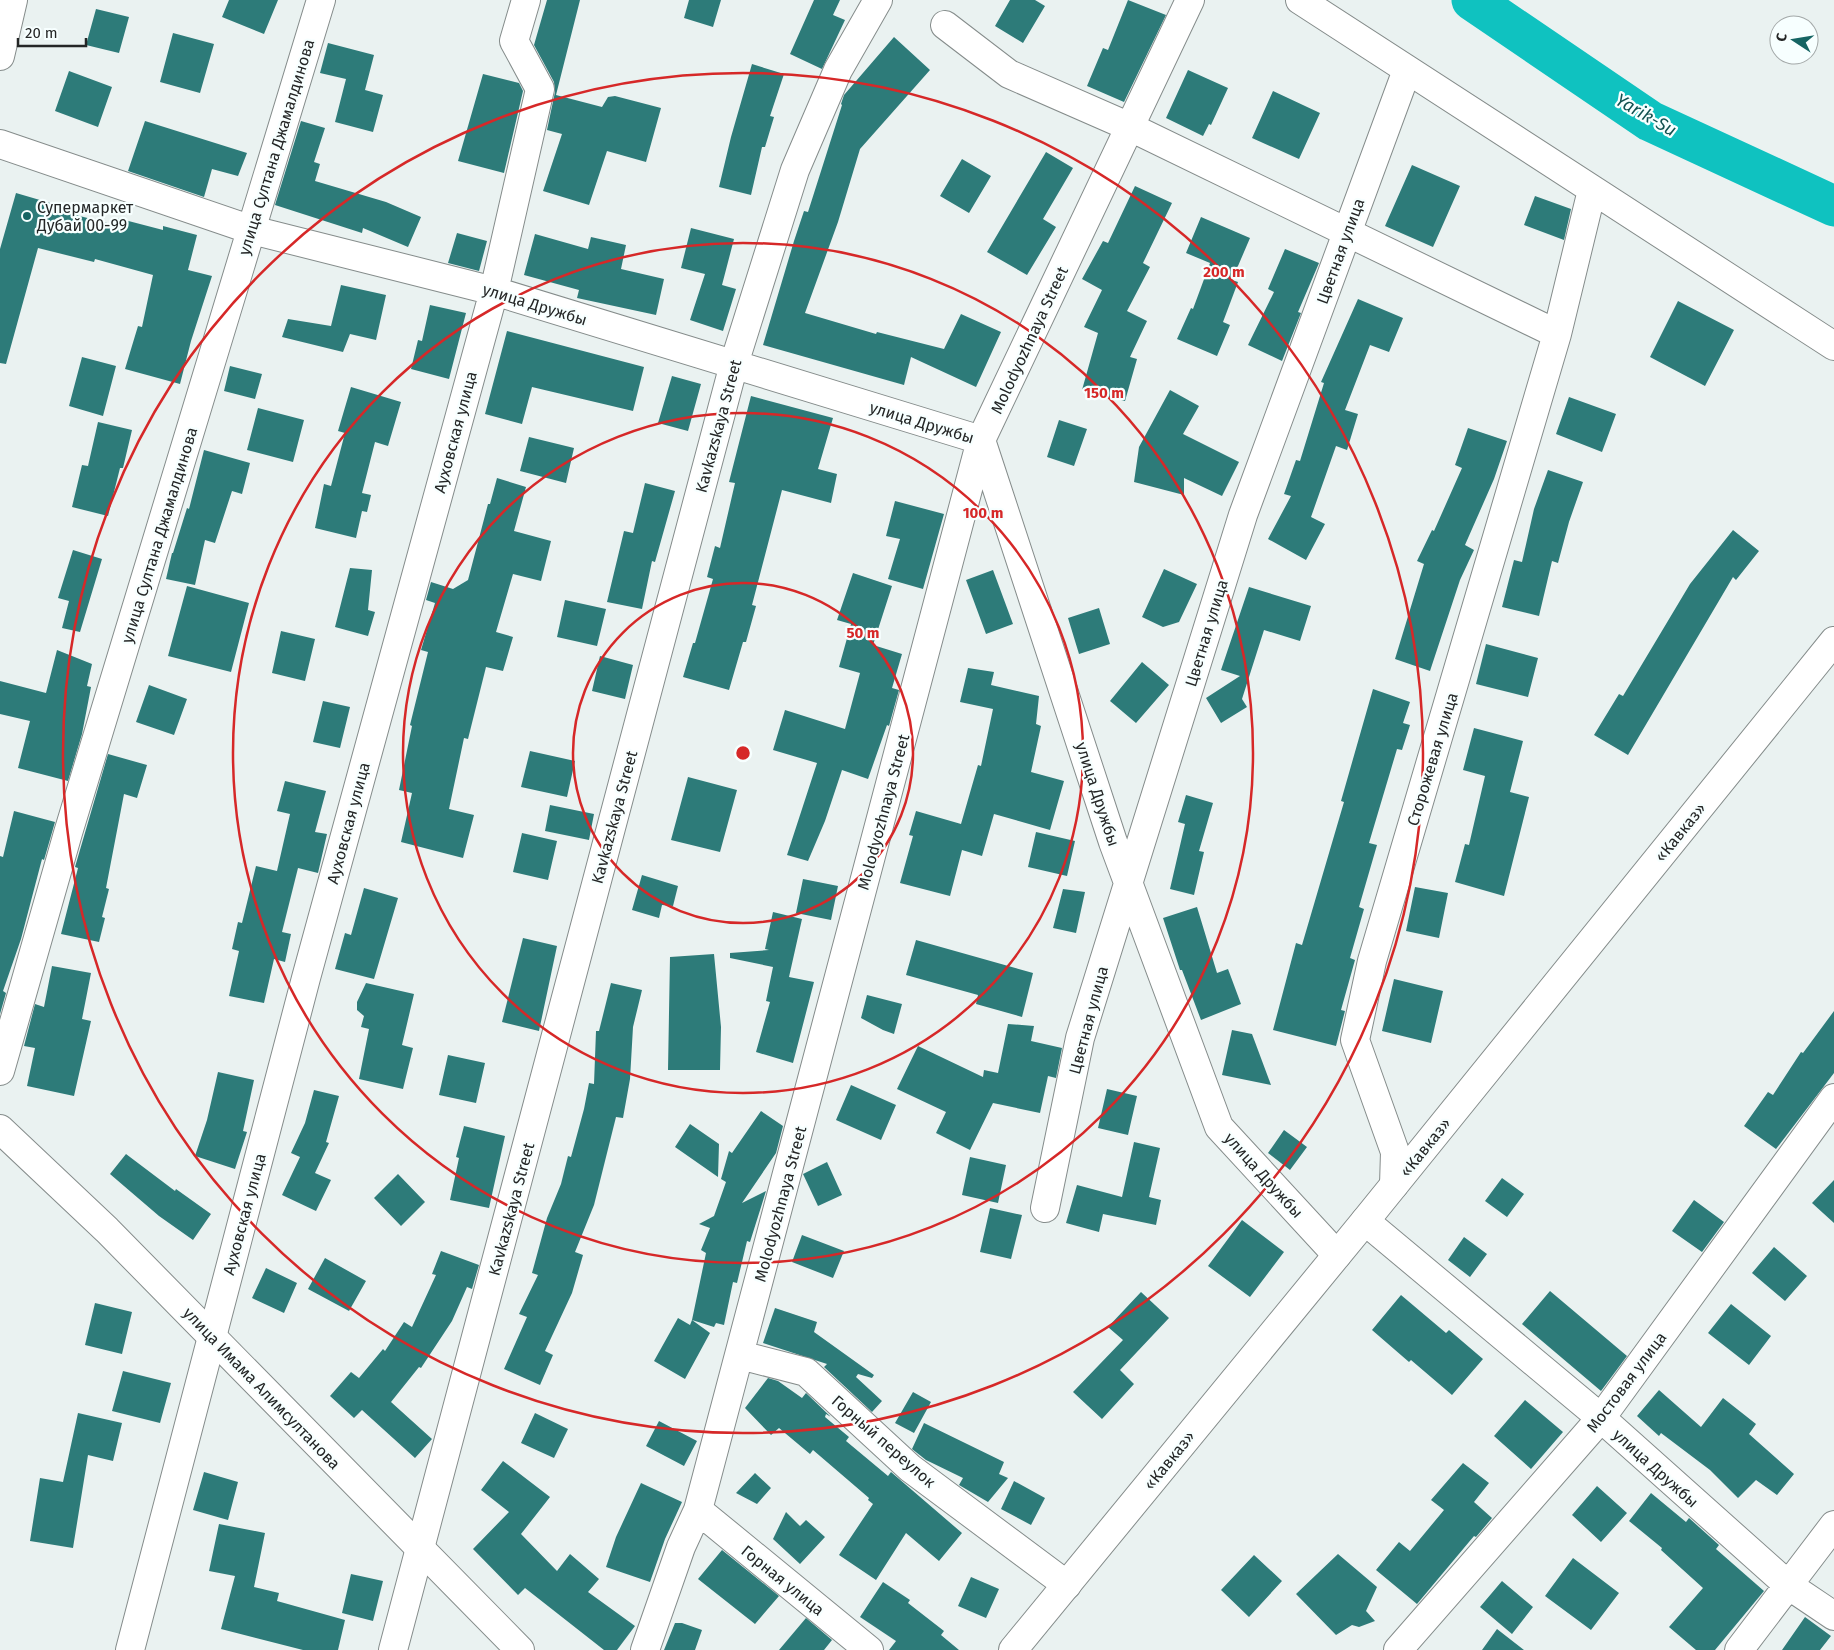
<svg xmlns="http://www.w3.org/2000/svg" width="1834" height="1650" viewBox="0 0 1834 1650" font-family="'Fira Sans',sans-serif">
	<style>
		.lines { fill: none; stroke-linecap: round; stroke-linejoin: round }
		.river { stroke: #0fc2c0; stroke-width: 41 }
		.building { fill: #2d7b79 }
		.minor-casing { stroke: #858c8b; stroke-width: 30 }
		.major-casing { stroke: #858c8b; stroke-width: 30 }
		.highway-casing { stroke: #858c8b; stroke-width: 30 }
		.minor { stroke: #fff; stroke-width: 28 }
		.major { stroke: #fff; stroke-width: 28 }
		.highway { stroke: #fff; stroke-width: 28 }
		.ring { fill: none; stroke: #d62828; stroke-width: 2.5 }
		.poi-dot { fill: #156463; stroke: #f7ffff; stroke-width: 2 }
		.labels { text-anchor: middle; stroke-width: 4.5; stroke-linejoin: round; paint-order: stroke }
		.street-label { font-size: 16px; fill: #242626; stroke: #f7ffff }
		.poi-label { font-size: 16px; fill: #242626; stroke: #f7ffff; text-anchor: start }
		.water-label { font-size: 18px; font-style: italic; fill: #125251; stroke: #f7ffff }
		.centre { fill: #d62828; stroke: #f7ffff; stroke-width: 2.5 }
		.ring-label { font-size: 15px; text-anchor: middle; font-weight: bold; fill: #d62828; stroke: #f7ffff; stroke-width: 4.5; stroke-linejoin: round; paint-order: stroke }
	</style>
	<rect width="100%" height="100%" fill="#eaf2f1"/>
	<g class="lines">
		<path class="river" d="M1472 0 1650 121 1834 206"/>
	</g>
	<path class="building" d="M229 0H278L264 34 222 17Z
		M547 0H580L556 95 602 107 608 97 615 96 661 108 646 162 607 151 589 205 543 191 562 134 547 130 555 92 554 82 534 45Z
		M689 0H721L713 27 684 18Z
		M814 0H840L833 15 845 20 822 69 790 54Z
		M1010 0H1035L1045 6 1023 43 995 26Z
		M1128 0 1166 15 1124 102 1087 86 1103 48 1108 50Z
		M96 9 129 17 119 53 86 45Z
		M173 33 214 44 200 93 160 82Z
		M894 37 930 70 860 149 838 222 805 313 876 334 877 332 944 349 961 314 1001 332 976 387 911 357 904 385 763 345 794 241 804 211 808 212 842 105 841 104 844 95Z
		M328 43 374 55 365 90 383 95 373 132 335 122 346 79 320 73Z
		M752 64 784 74 770 116 774 117 765 147H762L751 195 719 187 731 137Z
		M1188 70 1228 88 1211 125 1209 124 1203 136 1166 118Z
		M69 71 112 87 98 127 55 111Z
		M483 74 519 83 523 91 504 173 458 161Z
		M1273 91 1320 113 1299 159 1252 138Z
		M145 121 247 153 238 176 212 169 204 197 128 171Z
		M301 121 325 128 314 162 320 164 315 181 386 202 421 217 408 247 363 228 362 233 275 205Z
		M1046 152 1073 168 1043 219 1056 227 1027 275 987 252Z
		M962 159 991 176 969 213 940 196Z
		M1412 165 1460 186 1433 247 1385 226Z
		M1135 186 1172 203 1143 263 1150 267 1127 311 1147 321 1130 357 1137 359 1125 401 1082 390 1098 333 1084 327 1102 290 1082 279 1103 241 1108 243Z
		M16 193 57 205 56 210 115 225 117 218 163 230V226L197 235 188 270 212 276 191 341 180 384 125 369 138 326 142 327 153 275 95 259 94 262 38 248 6 364 0 363V249Z
		M1535 196 1571 209 1564 240 1524 225Z
		M1201 217 1250 238 1232 280 1238 282 1223 322 1230 325 1217 356 1177 339 1191 308 1193 309 1210 263 1186 253Z
		M691 228 734 239 722 285 736 289 723 331 690 320 705 274 681 268Z
		M457 233 487 241 479 271 448 263Z
		M535 234 588 249 591 237 626 245 621 269 664 279 656 315 577 298 579 290 524 275Z
		M1285 249 1319 263 1298 312 1301 313 1282 361 1248 345 1274 292 1268 289Z
		M341 285 386 295 376 340 350 334 343 352 282 337 288 319 331 326Z
		M1358 299 1403 318 1389 352 1370 345 1345 410 1358 414 1347 450 1336 446 1311 517 1325 524 1306 560 1268 539 1291 496 1284 494 1296 460 1300 461 1324 383 1321 382Z
		M1678 301 1734 330 1705 386 1650 357Z
		M430 305 466 313 449 379 411 369 418 340 422 341Z
		M507 331 644 367 633 411 532 387 522 424 485 414Z
		M82 357 116 366 103 416 69 406Z
		M230 366 262 374 255 399 224 391Z
		M672 376 701 384 688 431 658 423Z
		M351 387 401 402 388 446 375 442 362 493 371 495 367 512 362 511 356 538 315 528 324 484 331 486 345 433 338 431Z
		M1170 390 1199 406 1183 434 1239 462 1222 496 1184 478V495L1134 482 1139 447Z
		M751 396 833 418 818 469 837 474 831 503 782 490 752 605 756 606 746 642H743L729 690 683 677 693 643H695L713 579 707 577 715 546 720 548 735 483 729 482Z
		M1569 397 1616 414 1602 452 1556 434Z
		M258 408 304 420 293 462 247 450Z
		M1059 420 1087 429 1074 466 1047 457Z
		M98 422 132 430 123 468H120L108 516 72 507 82 465 88 466Z
		M1468 428 1507 441 1494 479 1465 545 1474 550 1460 580 1430 671 1395 659 1424 564 1417 561 1432 530 1434 531 1462 468 1455 465Z
		M529 437 574 448 566 483 520 471Z
		M204 450 250 463 242 494 232 491 215 543 205 540 195 585 166 579 172 553H173L187 508 189 509Z
		M1548 470 1583 482 1569 522 1558 563 1552 561 1539 616 1502 607 1514 560 1522 562 1534 509Z
		M497 478 526 487 514 531 551 541 541 581 513 574 496 632 513 637 503 671 486 667 468 739 464 738 449 809 474 815 463 858 401 842 412 793 399 790 412 726 410 725 428 652 421 650 435 603 426 600 431 582 453 589 468 580 488 504H490Z
		M645 483 675 491 655 562 652 561 642 609 607 602 624 531 633 533Z
		M895 501 944 514 923 589 888 579 900 539 886 536Z
		M1733 530 1759 551 1736 580 1733 577 1628 755 1594 735 1619 694 1623 696 1690 584Z
		M73 550 102 559 80 632 62 628 69 601 58 598Z
		M350 568 372 570 368 610 375 612 368 636 335 627Z
		M1164 569 1197 584 1179 622 1163 627 1142 617Z
		M993 570 1013 624 986 634 966 580Z
		M853 573 892 586 873 645 902 654 892 688 899 690 889 726 887 725 868 779 842 770 825 821 808 861 787 855 817 763 773 750 785 710 845 729 860 673 839 667 851 624 837 620Z
		M187 586 249 603 231 672 168 656Z
		M1249 587 1311 606 1300 641 1264 630 1242 699 1247 707 1221 723 1206 698 1240 676 1221 670Z
		M565 600 606 609 597 646 557 637Z
		M1099 608 1110 644 1079 654 1068 618Z
		M281 631 315 639 305 681 272 673Z
		M1486 644 1538 658 1528 697 1476 684Z
		M57 650 92 664 87 686 91 687 82 734 68 781 18 768 30 721 0 714V681L46 693Z
		M600 656 633 665 625 699 592 691Z
		M1142 662 1169 685 1136 723 1110 701Z
		M968 668 994 672 991 685 1039 696 1036 724 1041 726 1031 772 1064 781 1050 830 994 814 982 856 962 850 950 896 900 883 913 836 909 835 916 811 961 824 978 765 981 766 993 709 960 702Z
		M149 685 187 699 174 735 136 722Z
		M1373 689 1410 702 1403 723 1410 725 1402 750 1397 749 1369 843 1377 845 1359 907 1364 909 1350 958 1355 960 1341 1010 1345 1011 1336 1046 1273 1030 1296 943 1302 945 1344 802 1341 801Z
		M323 701 350 707 340 748 313 742Z
		M1474 728 1523 741 1510 792 1529 797 1504 896 1455 882 1465 844 1469 845 1485 776 1463 770Z
		M530 751 575 761 567 797 521 787Z
		M108 754 147 765 137 798 124 794 106 888 109 889 102 917 105 918 99 942 61 934 78 868 75 867Z
		M688 777 737 790 720 852 671 840Z
		M285 781 326 791 315 832 327 834 318 873 298 868 282 932 291 934 285 962 274 959 264 1003 229 996 239 951 232 949 238 922 242 923 256 866 277 871 290 814 277 811Z
		M1186 795 1213 803 1199 851 1204 852 1194 895 1170 889 1185 824 1178 822Z
		M550 805 594 814 589 840 545 831Z
		M14 811 55 822 44 860 42 859 21 939 3 991 6 993 0 1014V856L3 857Z
		M1036 832 1075 841 1067 876 1028 867Z
		M522 833 557 841 548 880 513 872Z
		M642 875 678 886 673 906 662 905 659 918 632 910Z
		M803 879 838 886 831 920 796 913Z
		M1415 887 1448 893 1439 938 1406 931Z
		M364 888 398 898 374 979 335 969 345 933 351 935Z
		M1063 889 1085 892 1076 933 1053 928Z
		M1197 907 1217 973 1228 969 1241 1004 1201 1020 1182 970H1180L1163 918Z
		M773 912 802 919 789 977 814 982 793 1063 756 1052 770 1002 766 1001 773 967 730 958V953L769 950 765 949Z
		M523 938 557 946 539 1031 502 1022Z
		M916 940 1033 973 1022 1017 976 1004 978 995 906 975Z
		M714 954 721 1027 720 1070H668L670 957Z
		M52 966 91 973 82 1019 91 1021 74 1096 27 1086 35 1048 24 1046 35 1004 44 1007Z
		M1394 979 1443 991 1431 1043 1382 1031Z
		M366 983 414 994 402 1045 413 1048 403 1089 359 1079 369 1029 361 1027 364 1016 357 1010V1002Z
		M611 983 642 990 633 1027 630 1079 623 1118 616 1117 594 1205 575 1252 583 1255 572 1293 545 1351 553 1355 540 1385 504 1369 527 1317 519 1314 538 1275 532 1273 547 1218 561 1184 568 1156 571 1157 584 1109 589 1083 594 1084 596 1031H599Z
		M867 995 902 1004 894 1034 883 1030 861 1018Z
		M1834 1011V1073L1776 1149 1744 1126 1768 1092 1773 1095 1801 1052 1803 1053Z
		M1008 1024 1034 1026 1031 1041 1062 1048 1056 1078 1048 1076 1040 1113 993 1103 970 1150 936 1133 946 1112 897 1089 918 1046 983 1077 984 1070 998 1073Z
		M1232 1030 1252 1034 1271 1085 1222 1075Z
		M448 1055 485 1063 476 1103 439 1095Z
		M218 1072 254 1080 243 1131 247 1132 235 1169 195 1156 207 1120Z
		M851 1085 896 1105 881 1140 836 1120Z
		M1107 1089 1137 1096 1128 1135 1098 1128Z
		M314 1090 339 1096 326 1142 329 1143 315 1173 331 1180 316 1211 282 1195 300 1157 291 1153 305 1123Z
		M761 1111 783 1126 776 1153 742 1203 766 1191 750 1242 747 1241 737 1283 733 1282 724 1325 716 1323 714 1327 692 1320 706 1253 701 1250 710 1228 699 1224 714 1216 726 1182 721 1179 729 1151 732 1153Z
		M690 1124 719 1144 718 1177 675 1147Z
		M464 1126 505 1136 489 1208 450 1200 459 1158 456 1157Z
		M1284 1130 1307 1147 1290 1170 1268 1153Z
		M1134 1142 1160 1148 1149 1197 1161 1200 1156 1225 1103 1214 1099 1232 1066 1223 1077 1185 1122 1197Z
		M126 1154 175 1191 176 1189 211 1214 193 1240 159 1216 110 1174Z
		M970 1157 1006 1165 998 1203 962 1195Z
		M827 1162 842 1195 818 1206 803 1174Z
		M398 1174 425 1202 401 1226 374 1198Z
		M1502 1178 1524 1194 1507 1217 1485 1201Z
		M1834 1180V1223L1812 1203Z
		M1694 1200 1724 1222 1702 1252 1672 1231Z
		M990 1208 1022 1215 1011 1259 980 1252Z
		M1242 1220 1284 1252 1250 1297 1208 1266Z
		M802 1235 844 1251 833 1278 792 1262Z
		M1464 1237 1487 1254 1470 1277 1448 1260Z
		M1774 1247 1807 1276 1785 1301 1752 1273Z
		M441 1251 479 1265 472 1289 467 1287 452 1321 421 1368 419 1367 391 1402 432 1439 415 1458 362 1410 354 1418 330 1396 351 1372 359 1378 383 1349 385 1351 404 1322 412 1327 436 1275 432 1274Z
		M325 1258 366 1281 349 1311 308 1289Z
		M266 1268 297 1283 284 1313 252 1298Z
		M1550 1291 1627 1356 1601 1391 1522 1324Z
		M1141 1292 1169 1318 1120 1370 1134 1384 1102 1419 1073 1392 1123 1340 1108 1327Z
		M1401 1295 1446 1333 1449 1330 1483 1359 1452 1395 1411 1360 1409 1362 1372 1330Z
		M95 1303 132 1312 122 1354 85 1345Z
		M1731 1304 1771 1336 1749 1365 1708 1333Z
		M775 1308 817 1322 814 1332 874 1375 872 1378 858 1374 856 1377 882 1401 872 1412 824 1367 827 1364 763 1343Z
		M678 1318 690 1325 692 1320 710 1333 685 1379 654 1361Z
		M123 1371 171 1383 160 1423 112 1411Z
		M768 1378 778 1381 802 1398 806 1393 831 1417 826 1414 825 1417 849 1437 846 1441 888 1476 891 1472 962 1533 939 1561 906 1533 876 1580 839 1555 873 1504 868 1500 869 1498 813 1450 810 1454 779 1428 771 1435 745 1408Z
		M1659 1390 1701 1427 1723 1398 1756 1424 1749 1434 1794 1474 1777 1495 1756 1480 1738 1498 1710 1470 1661 1433 1659 1436 1637 1416Z
		M913 1392 931 1402 914 1433 895 1423Z
		M1525 1400 1563 1432 1531 1469 1494 1436Z
		M78 1413 122 1423 113 1461 88 1455 73 1548 30 1541 40 1478 63 1482Z
		M535 1413 568 1429 554 1458 521 1443Z
		M659 1421 697 1441 684 1466 646 1446Z
		M924 1423 1004 1462 999 1474 1008 1478 988 1502 959 1485 963 1478 926 1460 912 1449Z
		M503 1461 550 1497 521 1534 557 1571 570 1554 599 1579 588 1592 635 1626 617 1650H604L525 1588 518 1595 473 1549 509 1512 481 1490Z
		M1463 1463 1489 1483 1474 1502 1492 1518 1476 1537 1474 1536 1417 1604 1376 1570 1399 1542 1410 1551 1444 1510 1431 1500Z
		M204 1472 238 1482 228 1520 193 1510Z
		M755 1473 771 1488 757 1504 736 1493Z
		M1014 1481 1045 1498 1031 1525 1001 1509Z
		M641 1483 682 1502 665 1539 650 1582 606 1567 616 1537Z
		M1597 1486 1627 1513 1601 1542 1572 1515Z
		M1651 1493 1686 1522 1689 1518 1719 1545 1716 1549 1764 1591 1715 1650H1696L1669 1627 1703 1588 1661 1550 1662 1548 1629 1521Z
		M786 1512 800 1526 806 1520 825 1537 800 1564 773 1539Z
		M219 1524 265 1533 254 1587 279 1593 277 1601 345 1620 338 1650H303L221 1629 235 1576 209 1571Z
		M722 1550 779 1596 755 1624 698 1579Z
		M1338 1554 1377 1587 1366 1611 1375 1621 1359 1627 1352 1625 1336 1635 1296 1594Z
		M1254 1555 1282 1581 1249 1617 1221 1590Z
		M1573 1558 1619 1593 1591 1630 1545 1596Z
		M351 1574 383 1581 373 1621 342 1613Z
		M971 1577 999 1589 986 1618 958 1606Z
		M1502 1581 1533 1607 1512 1634 1480 1607Z
		M883 1582 910 1600 908 1603 944 1631 941 1635 959 1650H889L896 1641 860 1617Z
		M1805 1617 1831 1636 1820 1650H1782Z
		M806 1618 832 1640 824 1650H779Z
		M675 1623H682L702 1630 695 1650H664Z
		M1497 1629 1524 1650H1482Z"/>
	<g class="lines">
		<g class="minor-casing">
			<path id="minor" d="M1300 0 1834 346
				M945 25 1009 74 1130 127 1557 334
				M0 144 252 230 494 291 981 440
				M981 440 1113 842 1219 1127 1337 1255
				M0 1071 68 833 321 0
				M1394 1185 1395 1152 1355 1040 1372 961 1557 334 1592 190
				M1045 1208 1080 1038 1243 515 1407 70
				M1365 1221 1601 1418 1788 1585 1834 1616
				M740 1355 806 1372 910 1468 1067 1585
				M698 1510 869 1650
				M130 1650 306 978 494 291 540 89 514 41 526 0
				M393 1650 734 364 795 170 838 70 878 0
				M645 1650 681 1547 698 1510 981 440 1190 0
				M1398 1650 1601 1418 1834 1098
				M1739 1650 1834 1525"/>
		</g>
		<g class="major-casing">
			<path id="major" d="M0 56 13 0
				M0 1129 107 1230 520 1650"/>
		</g>
		<g class="highway-casing">
			<path id="highway" d="M1013 1650 1365 1221 1834 641"/>
		</g>
		<use href="#minor" class="minor"/>
		<use href="#major" class="major"/>
		<use href="#highway" class="highway"/>
	</g>
	<g class="ring">
		<circle cx="743" cy="753" r="170"/>
		<circle cx="743" cy="753" r="340"/>
		<circle cx="743" cy="753" r="510"/>
		<circle cx="743" cy="753" r="680"/>
	</g>
	<circle class="poi-dot" cx="27" cy="216" r="5"/>
	<g class="labels">
		<g class="street-label">
			<text transform="translate(276 147) rotate(-73)" y="6">улица Султана Джамалдинова</text>
			<text transform="translate(1340 251) rotate(-70)" y="6">Цветная улица</text>
			<text transform="translate(535 304) rotate(17)" y="6">улица Дружбы</text>
			<text transform="translate(1029 340) rotate(-65)" y="6">Molodyozhnaya Street</text>
			<text transform="translate(922 422) rotate(17)" y="6">улица Дружбы</text>
			<text transform="translate(718 426) rotate(-75)" y="6">Kavkazskaya Street</text>
			<text transform="translate(455 432) rotate(-75)" y="6">Ауховская улица</text>
			<text transform="translate(159 535) rotate(-73)" y="6">улица Султана Джамалдинова</text>
			<text transform="translate(1206 633) rotate(-73)" y="6">Цветная улица</text>
			<text transform="translate(1432 759) rotate(-73)" y="6">Сторожевая улица</text>
			<text transform="translate(1098 794) rotate(72)" y="6">улица Дружбы</text>
			<text transform="translate(883 812) rotate(-75)" y="6">Molodyozhnaya Street</text>
			<text transform="translate(614 817) rotate(-75)" y="6">Kavkazskaya Street</text>
			<text transform="translate(348 823) rotate(-75)" y="6">Ауховская улица</text>
			<text transform="translate(1680 832) rotate(-51)" y="6">«Кавказ»</text>
			<text transform="translate(1088 1020) rotate(-75)" y="6">Цветная улица</text>
			<text transform="translate(1425 1147) rotate(-51)" y="6">«Кавказ»</text>
			<text transform="translate(1264 1175) rotate(48)" y="6">улица Дружбы</text>
			<text transform="translate(780 1204) rotate(-75)" y="6">Molodyozhnaya Street</text>
			<text transform="translate(511 1209) rotate(-75)" y="6">Kavkazskaya Street</text>
			<text transform="translate(244 1214) rotate(-75)" y="6">Ауховская улица</text>
			<text transform="translate(1626 1382) rotate(-53)" y="6">Мостовая улица</text>
			<text transform="translate(262 1388) rotate(46)" y="6">улица Имама Алимсултанова</text>
			<text transform="translate(884 1441) rotate(41)" y="6">Горный переулок</text>
			<text transform="translate(1169 1460) rotate(-51)" y="6">«Кавказ»</text>
			<text transform="translate(1656 1468) rotate(42)" y="6">улица Дружбы</text>
			<text transform="translate(783 1580) rotate(39)" y="6">Горная улица</text>
		</g>
		<g class="poi-label">
			<text x="37" y="213">Супермаркет<tspan x="37" dy="18">Дубай 00-99</tspan></text>
		</g>
		<g class="water-label">
			<text transform="translate(1646 115) rotate(30)" y="6">Yarik-Su</text>
		</g>
	</g>
	<circle cx="743" cy="753" r="8" class="centre"/>
	<g class="ring-label">
		<text x="1224" y="277">200 m</text>
		<text x="1104" y="398">150 m</text>
		<text x="983" y="518">100 m</text>
		<text x="863" y="638">50 m</text>
	</g>
	<g transform="translate(1794 40) rotate(282)"><circle r="24" fill="#f7ffff" stroke="#a3a8a8"/>
	<path d="M0-4L9 19L0 12L-9 19Z" fill="#156463"/>
	<text y="-8" font-size="14" font-weight="bold" text-anchor="middle" fill="#242626">С</text>
	</g>
	<path d="M18 38v8h68v-8" fill="none" stroke="#242626" stroke-width="2.5"/>
	<text x="25" y="38" font-size="15" fill="#242626" stroke="#f7ffff" stroke-width="4" paint-order="stroke">20 m</text>
</svg>
